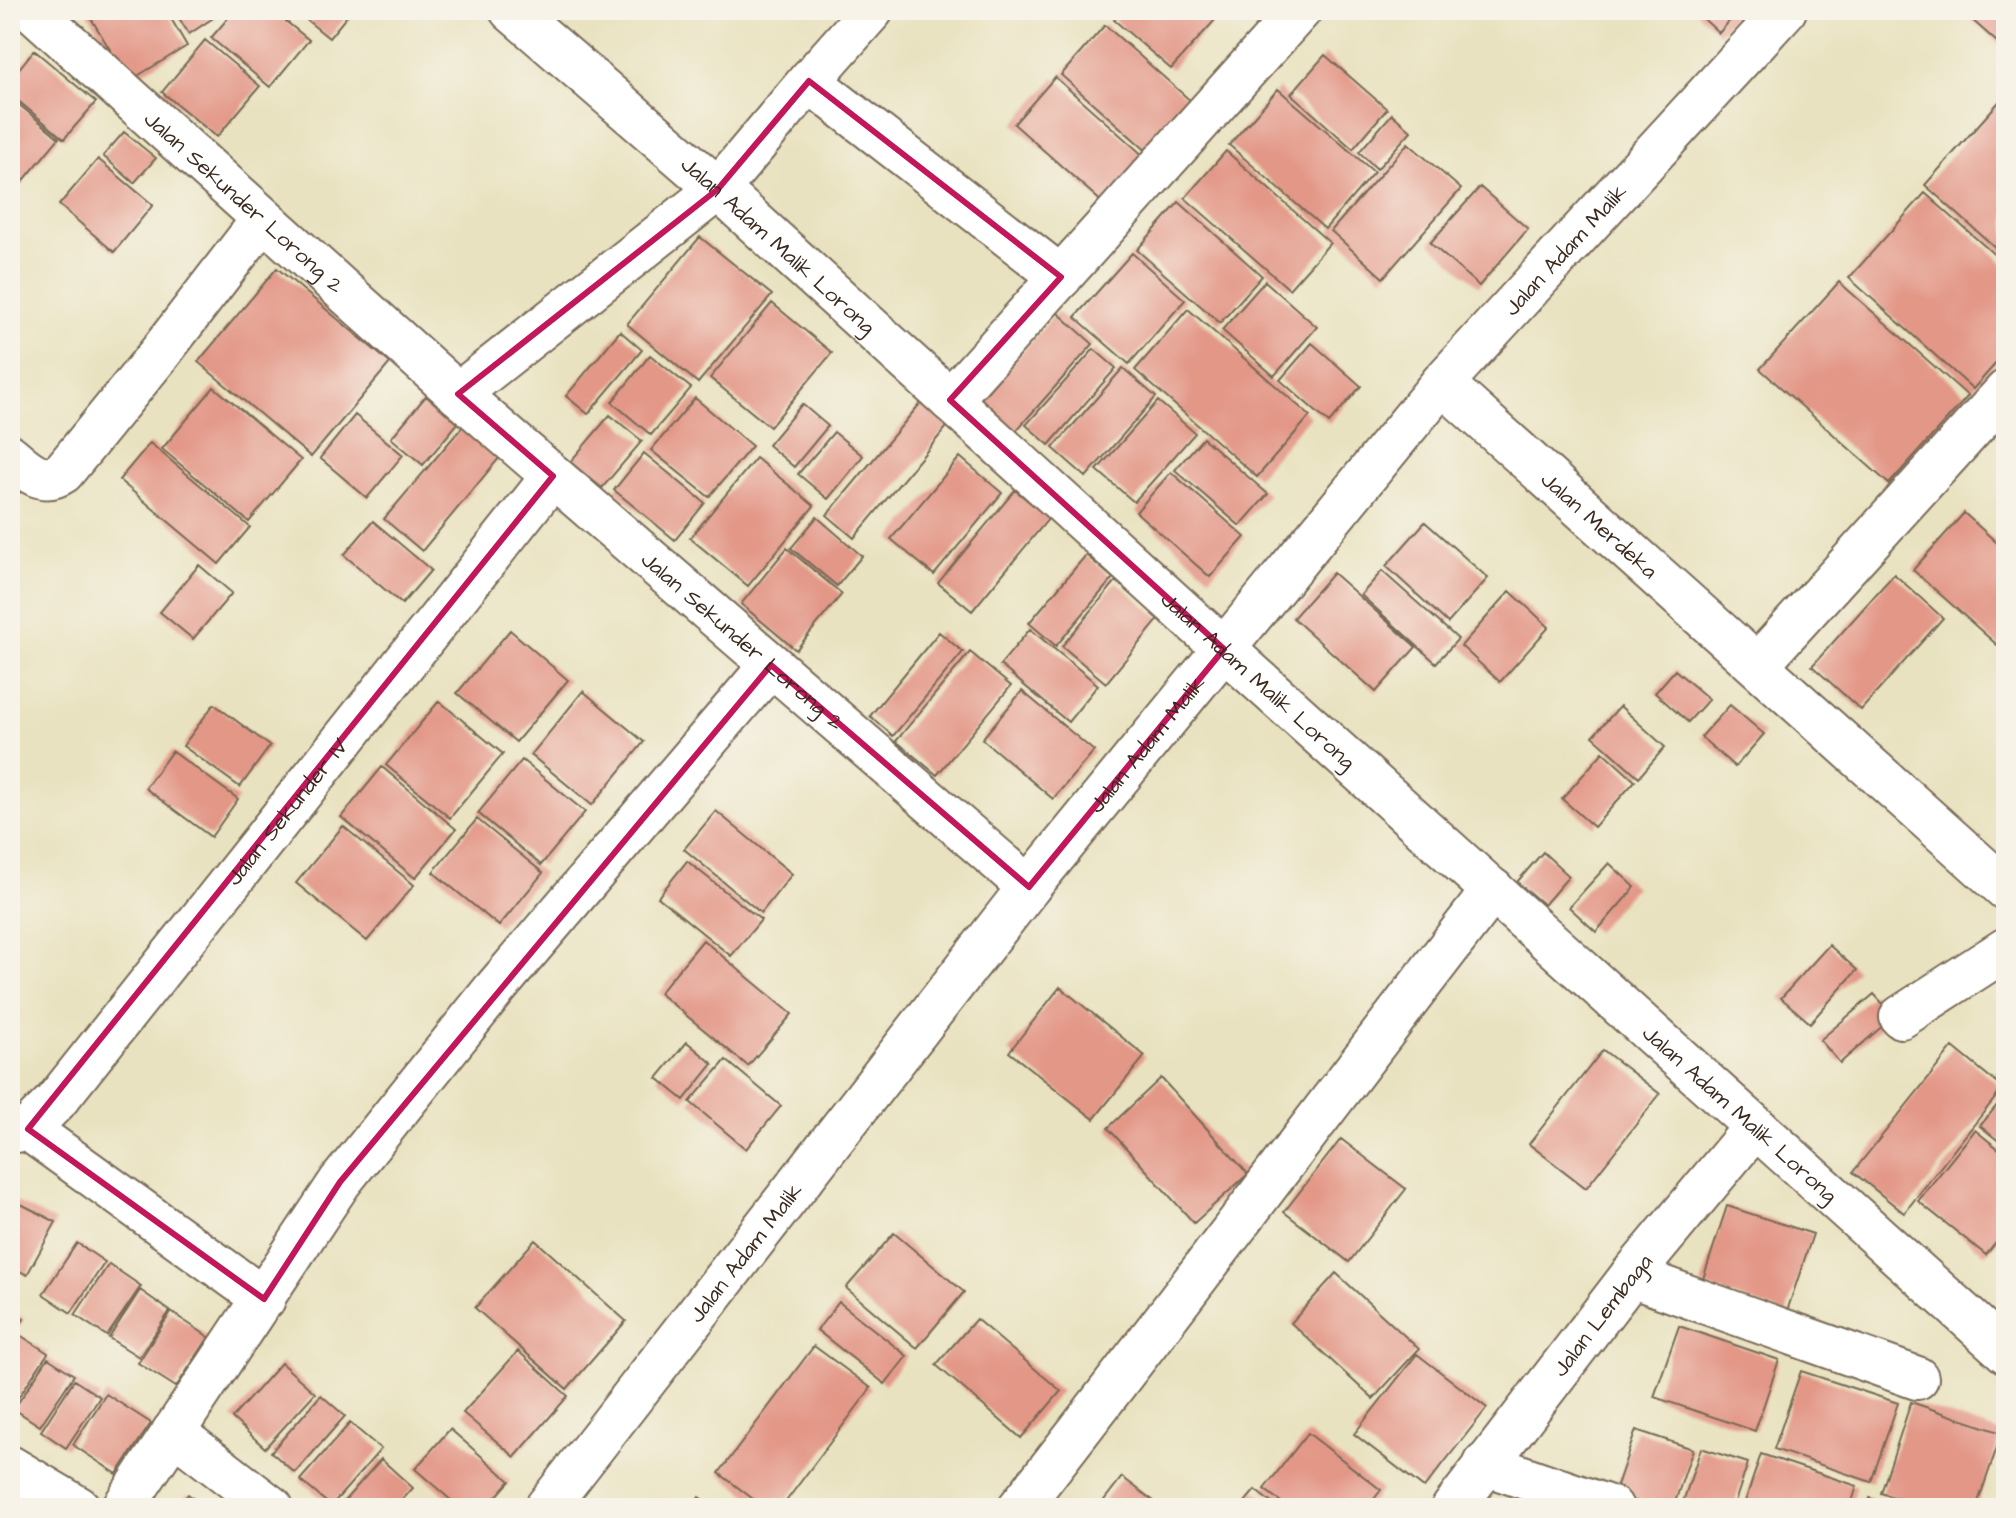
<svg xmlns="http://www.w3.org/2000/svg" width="2016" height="1518" viewBox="0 0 2016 1518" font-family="'Architects Daughter',sans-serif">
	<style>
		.building { fill: #e39787 }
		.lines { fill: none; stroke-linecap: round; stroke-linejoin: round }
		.minor-casing { stroke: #786a57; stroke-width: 46 }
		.minor { stroke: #fff; stroke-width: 42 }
		.marked { fill: none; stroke: #c2185b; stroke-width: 6; stroke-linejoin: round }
		.labels { text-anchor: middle; stroke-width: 7; stroke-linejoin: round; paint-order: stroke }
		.street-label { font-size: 22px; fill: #3b2a1e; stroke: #f7f3e8 }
	</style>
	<rect width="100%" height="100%" fill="#f7f3e8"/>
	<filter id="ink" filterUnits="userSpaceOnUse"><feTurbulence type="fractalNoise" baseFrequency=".0125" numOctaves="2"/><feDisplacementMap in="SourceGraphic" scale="16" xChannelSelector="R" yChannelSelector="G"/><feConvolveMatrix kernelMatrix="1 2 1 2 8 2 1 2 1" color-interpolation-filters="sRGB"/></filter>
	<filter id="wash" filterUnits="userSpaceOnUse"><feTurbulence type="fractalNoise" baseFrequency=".006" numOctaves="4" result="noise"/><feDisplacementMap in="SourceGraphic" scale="32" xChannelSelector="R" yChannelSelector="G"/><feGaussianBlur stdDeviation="1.8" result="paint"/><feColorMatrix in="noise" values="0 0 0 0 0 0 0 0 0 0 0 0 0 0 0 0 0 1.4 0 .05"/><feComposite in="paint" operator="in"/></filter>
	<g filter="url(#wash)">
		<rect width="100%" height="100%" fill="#e9e2c0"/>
		<g id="blocks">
			<path class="building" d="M86 10H166L187 46 129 81Z
				M174 10H225L189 34Z
				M235 10H272L309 40 270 87 211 38Z
				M301 10H352L329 38 298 13Z
				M1123 10H1204L1215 20 1171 69 1114 20Z
				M1694 10H1739L1719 33Z
				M1961 10H2006V50Z
				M1105 25 1193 103 1149 153 1061 75Z
				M205 40 260 86 217 137 162 92Z
				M34 50 96 102 64 139 10 94V80Z
				M1325 55 1387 109 1353 149 1291 94Z
				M1055 77 1145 157 1104 204 1014 124Z
				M1278 89 1374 172 1325 229 1229 145Z
				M2006 94V257L1925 185Z
				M10 97 59 138 20 185 10 177Z
				M1392 114 1411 131 1377 169 1359 152Z
				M124 132 156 158 134 183 103 156Z
				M1408 143 1461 189 1383 278 1331 231Z
				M1226 151 1330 243 1289 289 1185 198Z
				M98 159 153 205 114 252 59 205Z
				M1480 187 1528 229 1479 286 1430 243Z
				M1925 193 2006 265V352L1973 389 1849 278Z
				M1179 202 1262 276 1220 323 1137 250Z
				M700 237 772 295 698 383 627 324Z
				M1132 253 1185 300 1129 364 1075 317Z
				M277 268 390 363 311 457 198 362Z
				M1265 281 1317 327 1274 376 1222 330Z
				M1839 282 1968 396 1889 484 1760 369Z
				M772 303 832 353 770 427 710 378Z
				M1188 309 1310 416 1257 477 1135 370Z
				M1057 312 1093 344 1015 432 979 401Z
				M620 331 642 350 588 414 566 396Z
				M1312 343 1361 386 1329 423 1280 380Z
				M1094 349 1116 368 1049 445 1026 425Z
				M650 355 691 388 651 435 612 402Z
				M1123 368 1156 397 1086 477 1053 448Z
				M214 387 301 460 249 522 162 449Z
				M426 396 458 423 423 465 391 438Z
				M695 398 752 446 709 497 651 450Z
				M924 399 951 422 854 538 827 515Z
				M1158 401 1195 433 1134 502 1097 470Z
				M802 404 828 426 794 467 768 445Z
				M355 415 403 455 367 498 320 458Z
				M610 415 642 441 602 488 570 462Z
				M463 426 500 457 422 551 384 519Z
				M834 432 863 456 828 499 798 474Z
				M1203 438 1268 494 1240 526 1175 470Z
				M150 443 250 527 219 564 119 480Z
				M644 453 705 503 675 540 614 490Z
				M960 457 1002 493 934 575 891 539Z
				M756 458 814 506 748 586 690 538Z
				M1171 472 1245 537 1210 577 1136 512Z
				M10 474 25 485 10 506Z
				M1015 490 1049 518 972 611 938 583Z
				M1964 513 2006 551V653L1913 570Z
				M817 517 862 556 837 586 791 548Z
				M373 521 431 570 402 604 344 555Z
				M1425 522 1488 578 1448 623 1386 566Z
				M787 548 842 594 796 650 741 604Z
				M1086 555 1113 578 1056 646 1029 623Z
				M199 565 232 593 193 639 160 612Z
				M1382 571 1458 639 1436 663 1361 595Z
				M1333 573 1416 647 1376 692 1293 618Z
				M1894 574 1943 618 1861 710 1812 666Z
				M1116 581 1160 618 1106 683 1062 646Z
				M1510 591 1549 627 1500 682 1461 646Z
				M1030 629 1098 685 1068 722 1000 665Z
				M510 630 568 680 516 742 457 693Z
				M939 632 963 652 893 736 870 716Z
				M970 652 1011 686 937 775 896 741Z
				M1675 670 1709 699 1688 722 1655 693Z
				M583 691 644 742 592 805 531 755Z
				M1022 691 1094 751 1053 799 982 739Z
				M439 701 503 754 450 818 386 765Z
				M214 704 270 746 240 787 183 746Z
				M1730 705 1764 734 1735 767 1701 737Z
				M1620 706 1665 747 1639 777 1593 736Z
				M172 751 238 799 211 837 145 788Z
				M1603 752 1635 781 1594 827 1562 799Z
				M522 760 585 812 541 865 478 813Z
				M382 767 456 829 415 878 341 817Z
				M716 811 792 874 761 913 684 849Z
				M477 819 543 873 499 926 433 872Z
				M343 826 414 885 367 941 296 883Z
				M1543 852 1569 876 1544 905 1517 882Z
				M687 861 761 920 731 956 658 897Z
				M1609 863 1635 887 1596 932 1569 907Z
				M703 940 792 1014 748 1066 659 993Z
				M1829 945 1857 970 1810 1023 1781 998Z
				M1060 987 1145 1056 1094 1119 1009 1052Z
				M1874 994 1894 1016 1840 1063 1820 1040Z
				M687 1042 713 1064 684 1100 657 1078Z
				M1953 1047 2003 1088 1904 1213 1853 1172Z
				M1603 1050 1660 1094 1586 1188 1529 1144Z
				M726 1060 781 1106 746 1149 690 1102Z
				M2006 1067V1086L1997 1078Z
				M1161 1078 1248 1174 1194 1223 1108 1128Z
				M2006 1094V1147L1980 1126Z
				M1975 1130 2006 1155V1230L1986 1255 1918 1201Z
				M1341 1139 1406 1189 1349 1262 1284 1212Z
				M15 1201 56 1222 27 1275 10 1266V1210Z
				M1727 1206 1813 1234 1786 1314 1701 1285Z
				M894 1233 964 1292 917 1348 846 1288Z
				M535 1240 626 1321 567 1389 475 1308Z
				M77 1243 105 1262 71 1313 43 1294Z
				M109 1264 141 1286 107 1336 75 1315Z
				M1336 1273 1419 1349 1373 1399 1291 1323Z
				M140 1290 170 1311 139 1357 109 1338Z
				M839 1302 907 1356 885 1384 817 1330Z
				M10 1310 24 1319 10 1341Z
				M171 1312 209 1337 176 1387 138 1363Z
				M976 1319 1061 1391 1021 1438 936 1365Z
				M1679 1326 1779 1360 1755 1431 1654 1397Z
				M20 1335 48 1353 10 1410V1350Z
				M814 1346 871 1388 781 1508H765L719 1473Z
				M518 1351 568 1396 515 1457 463 1413Z
				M1417 1354 1487 1408 1424 1488 1354 1434Z
				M48 1358 74 1375 40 1426 14 1409Z
				M281 1363 315 1393 265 1448 232 1418Z
				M1801 1371 1898 1403 1871 1482 1774 1449Z
				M74 1380 100 1397 66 1448 41 1431Z
				M106 1394 151 1423 117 1474 73 1445Z
				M321 1395 345 1416 295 1473 271 1452Z
				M1911 1402 2002 1433 1976 1508H1925L1881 1493Z
				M350 1423 381 1449 331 1506 300 1480Z
				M450 1429 510 1481 486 1508H460L415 1469Z
				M1636 1430 1693 1449 1673 1508H1656L1614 1494Z
				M1308 1433 1381 1490 1367 1508H1289L1264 1489Z
				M1701 1448 1748 1463 1733 1508H1681Z
				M1761 1454 1857 1486 1850 1508H1743Z
				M381 1459 413 1488 395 1508H338Z
				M1122 1477 1163 1508H1098Z
				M1255 1490 1278 1508H1240Z
				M188 1494 206 1508H176Z
				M699 1497 717 1508H693Z
				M1870 1498 1900 1507V1508H1867Z"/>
		</g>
	</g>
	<g filter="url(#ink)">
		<use href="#blocks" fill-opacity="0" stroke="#786a57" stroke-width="2"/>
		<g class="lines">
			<g class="minor-casing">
				<g id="minor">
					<path id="s1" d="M32 10 458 394 1029 887"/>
					<path id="s2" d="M511 10 718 189 1224 649 2006 1352"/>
					<path d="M809 81 1061 277"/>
					<path id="s3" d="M1442 383 2006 889"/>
					<path d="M458 394 718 189 809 81 872 10"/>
					<path d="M950 400 1300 10"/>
					<path d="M10 456C26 470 42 486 63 472L160 353 263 219"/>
					<path d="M1758 664 2006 391"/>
					<path d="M1901 1017 2006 949"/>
					<path d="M28 1129 264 1299"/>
					<path id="s4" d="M10 1132 28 1129 56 1101 553 476"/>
					<path d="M1631 1276 1917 1378"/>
					<path d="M173 1432 272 1508"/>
					<path d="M1485 1464 1612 1508"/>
					<path d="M10 1467 79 1508"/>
					<path d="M123 1508 340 1182 494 990 771 665"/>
					<path id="s5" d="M546 1508 1029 887 1442 383 1785 10"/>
					<path d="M1019 1508C1179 1304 1334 1095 1493 890"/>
					<path id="s6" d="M1453 1508 1631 1276 1755 1127"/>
				</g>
			</g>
			<use href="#minor" class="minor"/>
		</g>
	</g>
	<path class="marked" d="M809 81 1061 277 950 400 1224 649 1029 887 771 665 340 1182 264 1299 28 1129 553 476 458 394 718 189Z"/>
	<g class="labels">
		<g class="street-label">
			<text dy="8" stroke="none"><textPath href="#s1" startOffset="286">Jalan Sekunder Lorong 2</textPath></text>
			<text dy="8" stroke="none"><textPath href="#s2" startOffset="356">Jalan Adam Malik Lorong</textPath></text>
			<text dy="8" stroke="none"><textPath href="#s5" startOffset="1620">Jalan Adam Malik</textPath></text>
			<text dy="8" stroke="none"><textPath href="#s3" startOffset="212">Jalan Merdeka</textPath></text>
			<text dy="8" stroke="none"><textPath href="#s1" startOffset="950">Jalan Sekunder Lorong 2</textPath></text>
			<text dy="8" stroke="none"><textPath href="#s2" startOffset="1004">Jalan Adam Malik Lorong</textPath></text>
			<text dy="8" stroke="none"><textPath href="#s5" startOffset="972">Jalan Adam Malik</textPath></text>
			<text dy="8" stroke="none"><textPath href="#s4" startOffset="428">Jalan Sekunder IV</textPath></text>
			<text dy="8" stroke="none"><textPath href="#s2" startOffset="1652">Jalan Adam Malik Lorong</textPath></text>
			<text dy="8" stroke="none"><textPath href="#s5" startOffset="324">Jalan Adam Malik</textPath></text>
			<text dy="8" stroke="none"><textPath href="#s6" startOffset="244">Jalan Lembaga</textPath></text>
		</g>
	</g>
	<rect width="2016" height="1518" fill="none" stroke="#f7f3e8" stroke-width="40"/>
</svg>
